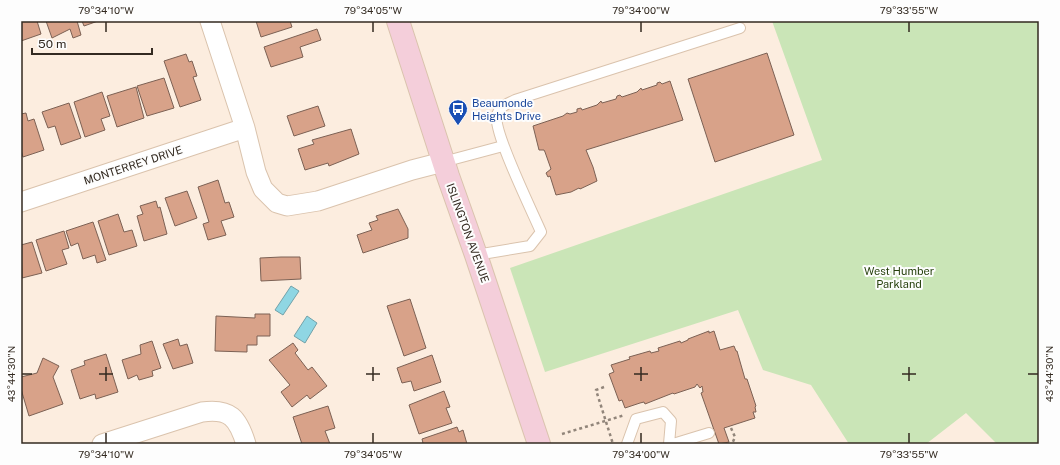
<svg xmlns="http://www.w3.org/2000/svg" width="1060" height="465" viewBox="0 0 1060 465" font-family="'Public Sans',sans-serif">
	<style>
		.green { fill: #cae5b7 }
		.water { fill: #8fd6e3; stroke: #73a2a9 }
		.building { fill: #d8a289; stroke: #7c6154 }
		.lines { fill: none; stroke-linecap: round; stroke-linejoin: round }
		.service-casing { stroke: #dac3ad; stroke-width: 12 }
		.minor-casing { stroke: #dac3ad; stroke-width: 21 }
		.secondary-casing { stroke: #dac3ad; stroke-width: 24 }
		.path { stroke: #91857a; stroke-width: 2.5; stroke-dasharray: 3 3; stroke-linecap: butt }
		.service { stroke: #fff; stroke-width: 10 }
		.minor { stroke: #fff; stroke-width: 19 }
		.secondary { stroke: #f4ceda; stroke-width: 22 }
		.ticks { fill: none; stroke: #332a21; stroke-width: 1.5 }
		.labels { text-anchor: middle; stroke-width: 4; stroke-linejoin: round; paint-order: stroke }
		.transit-label { font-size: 11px; fill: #164399; stroke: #fdfdfd; text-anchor: start }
		.street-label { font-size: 11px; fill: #332a21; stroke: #fdfdfd }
		.park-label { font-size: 11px; fill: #26400c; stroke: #fdfdfd }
		.neatline { fill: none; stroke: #332a21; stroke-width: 1.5 }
		.ticks-label { font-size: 10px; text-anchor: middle; fill: #332a21 }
	</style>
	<rect width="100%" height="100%" fill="#fceddf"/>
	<path class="green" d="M772 21H1039V444H997L966 413 926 444H849L811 385 763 370 738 310 545 372 510 268 822 160Z"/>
	<path class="water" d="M291 286 299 291 283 315 275 310Z
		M307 316 317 323 305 343 294 336Z"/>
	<path class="building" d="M21 21H37L41 34 21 41Z
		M46 21H77L81 35 73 38 70 29 52 38Z
		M82 21H98L84 26Z
		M256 21H290L292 27 261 37Z
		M317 29 321 40 300 47 303 57 271 67 264 47Z
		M767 53 794 135 715 162 688 79Z
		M186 54 189 62 192 61 197 76 193 77 201 100 180 107 164 61Z
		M164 78 174 108 147 116 137 86Z
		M670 81 683 120 586 150 593 167 597 181 580 189 579 188 571 192 556 195 550 176 548 177 546 173 551 169 545 152 544 150H539L533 126 563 116 567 113 570 114 577 112V109L581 108 582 110 597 105 601 101 602 103 616 99 617 96 620 95 622 97 637 92 641 88 642 90 657 85V83L660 82 662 84Z
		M136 87 144 118 117 127 107 96Z
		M102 92 110 116 101 119 105 130 85 137 74 102Z
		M69 103 81 138 61 145 55 126 48 128 42 112Z
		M318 106 325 126 294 136 287 116Z
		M26 113 28 121 34 119 44 150 23 157 21 150V114Z
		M351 129 359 154 329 166 328 163 305 170 298 149 314 144 312 140Z
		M218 180 225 203 229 202 234 217 221 221 226 235 208 240 203 224 209 222 198 187Z
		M187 191 197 218 175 226 165 198Z
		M156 201 158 208 160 207 167 234 144 241 137 216 143 214 140 206Z
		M398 209 408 229V238L363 253 357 235 372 230 369 223 378 220 376 216Z
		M118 214 124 232 132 230 137 246 109 255 98 221Z
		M93 222 106 260 97 263 95 255 83 259 78 243 71 246 66 231Z
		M64 231 69 248 62 250 67 264 46 271 36 240Z
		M32 242 42 273 22 278 21 245Z
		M281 257H300L301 279 261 281 260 258Z
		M410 299 426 348 404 356 387 306Z
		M255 314H270V336H257V345H247V352L215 351 216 316 255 318Z
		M709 331V333L714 331 720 350 734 346 736 351H737L745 379H747L756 406 755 407 756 412H753L755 418 724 428 729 442 719 444 701 393 703 392 702 386 700 388 697 384 695 387 674 394 673 393 645 404 644 402 640 403 625 408 622 400 619 401 609 374 614 372 611 365 630 359 629 357 650 351 651 353 659 351 658 348 680 341 681 343 688 340V339Z
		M178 339 180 346 187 344 193 363 173 369 163 344Z
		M152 341 161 368 152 371 153 376 139 380 137 375 128 379 122 360 141 354 140 345Z
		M293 343 298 350 295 353 308 370 312 367 327 386 310 399 307 395 292 407 281 392 290 385 269 360Z
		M106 354 118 392 96 399 95 394 80 399 71 370 85 365 84 361Z
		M432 355 441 382 414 391 411 381 402 383 397 368Z
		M43 358 59 366 53 377 63 404 29 416 21 389V377L37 373Z
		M444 391 450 407 446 408 452 423 419 434 409 405Z
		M328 406 335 428 325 431 330 444H302L293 417Z
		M457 427 459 432 463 430 467 444H420L423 443 422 439Z"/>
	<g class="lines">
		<g class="service-casing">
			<path id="service" d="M443 162 503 146
				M476 255 530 246 541 232C533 213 492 130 497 115 500 106 507 104 515 100L740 28
				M627 444 636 419 663 412 671 421 669 444
				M673 444 709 433"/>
		</g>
		<g class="minor-casing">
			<path id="minor" d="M210 21 245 128 256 172 263 189 277 203 287 206 318 201 412 170 443 162
				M21 202 245 128
				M102 444 202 412C230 408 238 418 246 444"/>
		</g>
		<g class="secondary-casing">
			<path id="secondary" d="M398 21 448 176 476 255 539 444"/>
		</g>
		<path class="path" d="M604 387 596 390 613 444
			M731 428 735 437 732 444
			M562 434 625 415"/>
		<use href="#service" class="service"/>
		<use href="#minor" class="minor"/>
		<use href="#secondary" class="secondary"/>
	</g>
	<path class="ticks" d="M106 22V32M373 22V32M641 22V32M909 22V32M106 367V381M373 367V381M641 367V381M909 367V381M22 374H32M99 374H113M366 374H380M634 374H648M902 374H916M1028 374H1038M106 433V443M373 433V443M641 433V443M909 433V443"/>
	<defs>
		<g id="bus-pin" transform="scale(1)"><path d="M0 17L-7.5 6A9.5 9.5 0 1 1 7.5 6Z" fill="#1a4fb4" stroke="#fdfdfd"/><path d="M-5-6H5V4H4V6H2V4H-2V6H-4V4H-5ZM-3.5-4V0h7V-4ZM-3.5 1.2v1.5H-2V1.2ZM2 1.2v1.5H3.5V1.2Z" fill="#fff"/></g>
	</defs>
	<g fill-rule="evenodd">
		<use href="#bus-pin" x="458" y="109"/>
	</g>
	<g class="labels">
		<g class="transit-label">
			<text x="472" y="107">Beaumonde<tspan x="472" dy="13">Heights Drive</tspan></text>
		</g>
		<g class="street-label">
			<text transform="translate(133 165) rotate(-18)" y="4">MONTERREY DRIVE</text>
			<text transform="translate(468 233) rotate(70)" y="4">ISLINGTON AVENUE</text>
		</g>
		<g class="park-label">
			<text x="899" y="275">West Humber<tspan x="899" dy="13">Parkland</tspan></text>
		</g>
	</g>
	<rect width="1060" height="465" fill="none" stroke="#fdfdfd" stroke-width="44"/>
	<path d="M32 48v6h120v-6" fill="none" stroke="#332a21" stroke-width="2"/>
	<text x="38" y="48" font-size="12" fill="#332a21" stroke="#fdfdfd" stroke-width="3" paint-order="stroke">50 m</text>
	<rect x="22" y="22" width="1016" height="421" class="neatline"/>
	<g class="ticks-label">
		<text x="106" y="14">79°34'10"W</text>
		<text x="373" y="14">79°34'05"W</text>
		<text x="641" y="14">79°34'00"W</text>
		<text x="909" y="14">79°33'55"W</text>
		<text transform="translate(11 374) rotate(-90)" y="4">43°44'30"N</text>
		<text transform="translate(1049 374) rotate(-90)" y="4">43°44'30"N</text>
		<text x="106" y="458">79°34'10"W</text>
		<text x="373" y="458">79°34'05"W</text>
		<text x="641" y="458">79°34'00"W</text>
		<text x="909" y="458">79°33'55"W</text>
	</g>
</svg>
